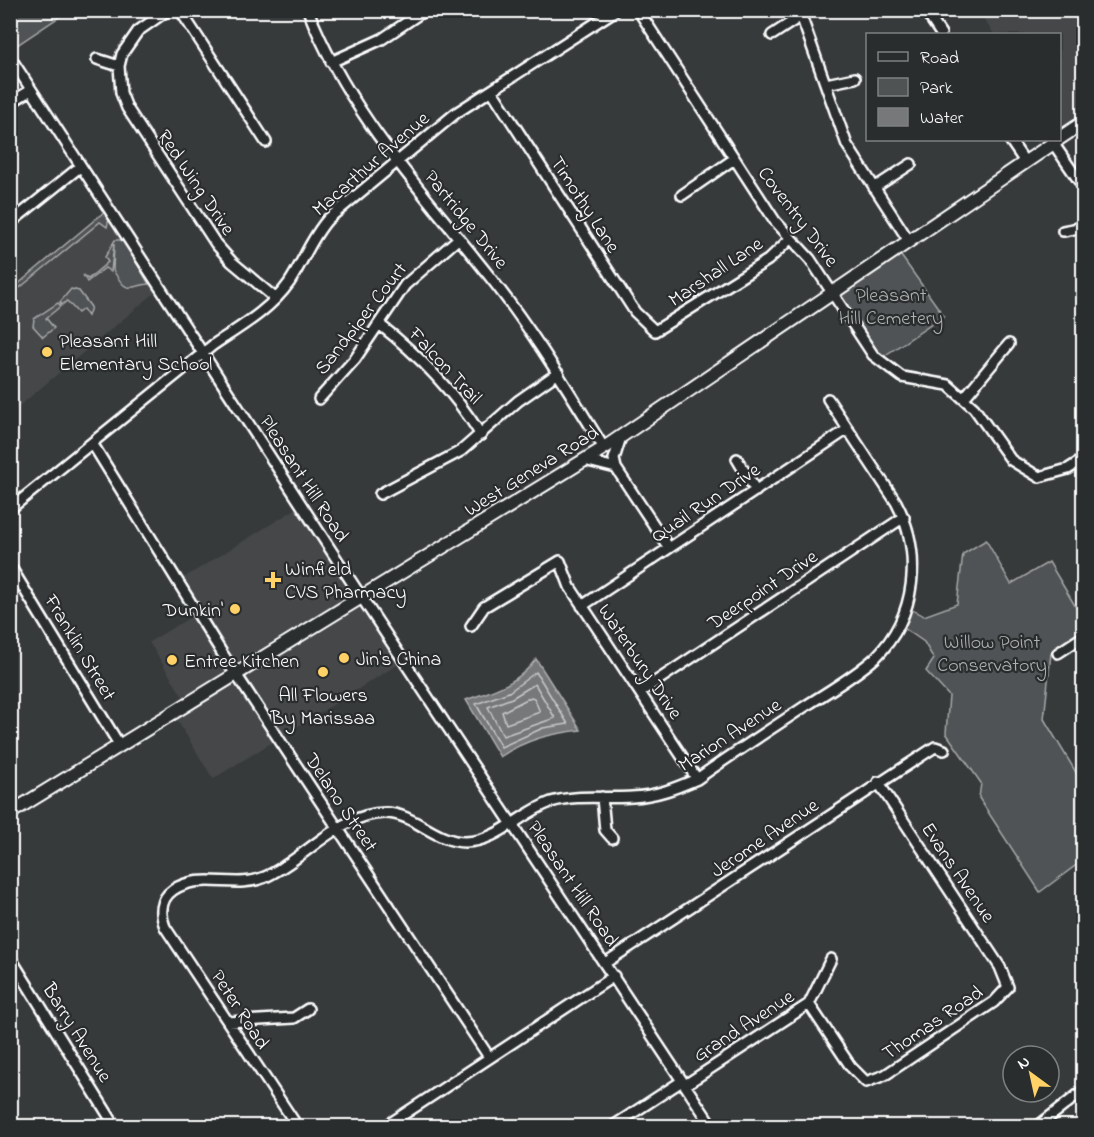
<svg xmlns="http://www.w3.org/2000/svg" width="1094" height="1137" viewBox="0 0 1094 1137" font-family="'Indie Flower',sans-serif">
	<style>
		.built { fill: #444748 }
		.green { fill: #505354; stroke: #a8a9aa; stroke-width: 1.5 }
		.water { fill: #767879; stroke: #adaeaf; stroke-width: 1.5 }
		.lines { fill: none; stroke-linecap: round; stroke-linejoin: round }
		.shore { stroke: #c8c9c9; stroke-width: 1.5 }
		.minor-casing { stroke: #fff; stroke-width: 14 }
		.major-casing { stroke: #fff; stroke-width: 16 }
		.minor { stroke: #2a2d2e; stroke-width: 9 }
		.major { stroke: #2a2d2e; stroke-width: 12 }
		.poi-dot { fill: #ffd166; stroke: #2a2d2e; stroke-width: 2 }
		.labels { text-anchor: middle; stroke-width: 4.5; stroke-linejoin: round; paint-order: stroke }
		.street-label { font-size: 20px; fill: #fff; stroke: #2a2d2e }
		.park-label { font-size: 20px; fill: #b0b2b2; stroke: #2a2d2e }
		.poi-label { font-size: 20px; fill: #fff; stroke: #2a2d2e; text-anchor: start }
	</style>
	<rect width="100%" height="100%" fill="#373a3b"/>
	<filter id="ink" filterUnits="userSpaceOnUse"><feTurbulence type="fractalNoise" baseFrequency=".0167" numOctaves="2"/><feDisplacementMap in="SourceGraphic" scale="12" xChannelSelector="R" yChannelSelector="G"/><feConvolveMatrix kernelMatrix="1 2 1 2 8 2 1 2 1" color-interpolation-filters="sRGB"/></filter>
	<g filter="url(#ink)">
		<path class="built" d="M978 11H1083V120L1060 133V34H994Z
			M105 210 157 291 11 413V289Z
			M302 505 358 597 186 702 149 642 199 612 180 580Z
			M363 599 402 662 213 779 174 715Z"/>
		<path class="green" d="M11 10H68V11L11 49Z
			M104 212 109 219 107 227 100 222 11 295V290Z
			M115 240H122L125 243 149 284C129 286 128 296 113 270L114 244 111 272 105 268 87 282 83 275 88 279 108 262 105 257Z
			M899 253 944 316 881 358 837 295Z
			M71 289 79 291 91 307 88 316 83 309 78 313 67 301 62 305 60 302Z
			M58 303 61 306 46 318 54 328 43 337 33 326 34 319Z
			M986 540 1011 584 1049 562 1083 619V630L1051 653 1044 719 1083 784V860L1040 892 979 798 981 783 946 733 949 696 926 671 934 659 924 642 901 626 910 609 924 616 957 604 963 554Z"/>
		<path class="water" d="M536 659 581 730C550 734 526 739 500 757L466 700C494 690 518 684 536 659Z"/>
		<g class="lines">
			<path class="shore" d="M536 672 568 724 543 728 501 747 476 704 509 692Z
				M535 684 555 718 503 736 488 707 512 698Z
				M531 697 534 698 540 712 506 724 502 712Z"/>
			<g class="minor-casing">
				<path id="minor" d="M168 10 138 31 122 54 119 66 121 93 127 108 216 244 232 262 275 298
					M180 10 266 142
					M308 10C348 113 423 192 490 277 533 331 568 390 604 448
					M638 10 775 221 810 259 873 355 902 377 948 385 974 408 1011 460 1039 477 1068 469 1084 459
					M799 10 847 145 909 241
					M925 10 941 34
					M772 35 801 16
					M10 57 362 598 712 1126
					M97 59 119 66
					M331 62 382 39 422 12
					M826 84 855 78
					M492 91 635 312 655 331 768 260 791 238
					M10 103 31 90
					M1010 140 1025 162
					M1053 143 1084 188
					M874 188 911 164
					M682 195 734 159
					M10 223 81 166
					M1063 231 1084 227
					M379 324C419 355 454 392 481 435
					M964 398 1009 344
					M319 399 355 359 405 285 459 238
					M621 437 614 459 616 468 669 548
					M92 443 222 653 489 1057
					M737 459 756 491
					M584 460 616 468
					M380 494 461 451 518 401 558 373
					M10 509 213 345C240 327 270 310 289 283 303 262 311 238 328 219L456 113 616 10
					M10 566 120 746
					M582 606 848 429
					M471 626 484 607 560 561 570 587 697 779
					M1058 653 1084 636
					M640 692 904 517
					M602 797 605 830 612 838
					M10 957 115 1126
					M605 963 935 747 944 750
					M809 1004 851 1067 866 1082 885 1075 994 1002 1008 987 1000 967 878 782
					M228 1022 294 1018 308 1009
					M685 1085 809 1004 831 959
					M297 1126 165 927C160 914 160 899 173 890 201 871 235 890 265 877 304 860 339 813 385 813 414 813 435 842 465 842 497 842 522 812 551 802 578 794 605 799 632 797 656 796 676 788 697 779 732 754 768 731 804 707 827 692 854 677 875 658 917 616 923 553 896 502L828 399
					M386 1126 614 976
					M613 1126 682 1081
					M1038 1126 1084 1090"/>
			</g>
			<g class="major-casing">
				<path id="major" d="M1060 138 1084 122
					M10 813 604 448 1058 140"/>
			</g>
			<use href="#minor" class="minor"/>
			<use href="#major" class="major"/>
		</g>
	</g>
	<g class="poi-dot">
		<circle cx="47" cy="352" r="6"/>
		<path d="M270 571h6v6h6v6h-6v6h-6v-6h-6v-6h6z"/>
		<circle cx="235" cy="609" r="6"/>
		<circle cx="344" cy="658" r="6"/>
		<circle cx="172" cy="660" r="6"/>
		<circle cx="323" cy="672" r="6"/>
	</g>
	<g class="labels">
		<g class="street-label">
			<text transform="translate(370 163) rotate(-41)" y="7">Macarthur Avenue</text>
			<text transform="translate(197 182) rotate(56)" y="7">Red Wing Drive</text>
			<text transform="translate(586 204) rotate(57)" y="7">Timothy Lane</text>
			<text transform="translate(799 216) rotate(53)" y="7">Coventry Drive</text>
			<text transform="translate(467 219) rotate(51)" y="7">Partridge Drive</text>
			<text transform="translate(715 271) rotate(-34)" y="7">Marshall Lane</text>
			<text transform="translate(360 318) rotate(-52)" y="7">Sandpiper Court</text>
			<text transform="translate(446 365) rotate(47)" y="7">Falcon Trail</text>
			<text transform="translate(531 470) rotate(-32)" y="7">West Geneva Road</text>
			<text transform="translate(305 478) rotate(57)" y="7">Pleasant Hill Road</text>
			<text transform="translate(705 502) rotate(-34)" y="7">Quail Run Drive</text>
			<text transform="translate(762 589) rotate(-34)" y="7">Deerpoint Drive</text>
			<text transform="translate(81 647) rotate(59)" y="7">Franklin Street</text>
			<text transform="translate(641 661) rotate(56)" y="7">Waterbury Drive</text>
			<text transform="translate(729 734) rotate(-33)" y="7">Marion Avenue</text>
			<text transform="translate(342 802) rotate(56)" y="7">Delano Street</text>
			<text transform="translate(764 837) rotate(-34)" y="7">Jerome Avenue</text>
			<text transform="translate(959 872) rotate(56)" y="7">Evans Avenue</text>
			<text transform="translate(574 883) rotate(56)" y="7">Pleasant Hill Road</text>
			<text transform="translate(241 1009) rotate(57)" y="7">Peter Road</text>
			<text transform="translate(932 1022) rotate(-34)" y="7">Thomas Road</text>
			<text transform="translate(743 1025) rotate(-33)" y="7">Grand Avenue</text>
			<text transform="translate(78 1032) rotate(58)" y="7">Barry Avenue</text>
		</g>
		<g class="park-label">
			<text x="891" y="301">Pleasant<tspan x="891" dy="23">Hill Cemetery</tspan></text>
			<text x="992" y="648">Willow Point<tspan x="992" dy="23">Conservatory</tspan></text>
		</g>
		<g class="poi-label">
			<text x="59" y="347">Pleasant Hill<tspan x="59" dy="23">Elementary School</tspan></text>
			<text x="285" y="575">Winfield<tspan x="285" dy="23">CVS Pharmacy</tspan></text>
			<text x="223" y="616" text-anchor="end">Dunkin'</text>
			<text x="356" y="665">Jin's China</text>
			<text x="184" y="667">Entree Kitchen</text>
			<text x="323" y="701" text-anchor="middle">All Flowers<tspan x="323" dy="23">By Marissaa</tspan></text>
		</g>
	</g>
	<rect width="1094" height="1137" fill="none" stroke="#2a2d2e" stroke-width="36"/>
	<rect x="18" y="18" width="1058" height="1101" fill="none" stroke="#fff" stroke-width="2" filter="url(#ink)"/>
	<rect x="866" y="33" width="195" height="108" fill="#2a2d2e" stroke="#7f8182" stroke-width="1.5"/>
	<rect x="878" y="52" width="30" height="9" fill="#2a2d2e" stroke="#7f8182" stroke-width="1.5"/>
	<text x="920" y="63" font-size="18" fill="#ffffff">Road</text>
	<rect x="878" y="78" width="30" height="18" fill="#505354" stroke="#7f8182" stroke-width="1.5"/>
	<text x="920" y="93" font-size="18" fill="#ffffff">Park</text>
	<rect x="878" y="108" width="30" height="18" fill="#767879" stroke="#7f8182" stroke-width="1.5"/>
	<text x="920" y="123" font-size="18" fill="#ffffff">Water</text>
	<g transform="translate(1031 1074) rotate(327)"><circle r="28" fill="#2a2d2e" stroke="#7f8182" stroke-width="1.5"/>
	<path d="M0-4.5L10 22L0 15L-10 22Z" fill="#ffd166"/>
	<text y="-9" font-size="16" font-weight="bold" text-anchor="middle" fill="#ffffff">N</text>
	</g>
</svg>
